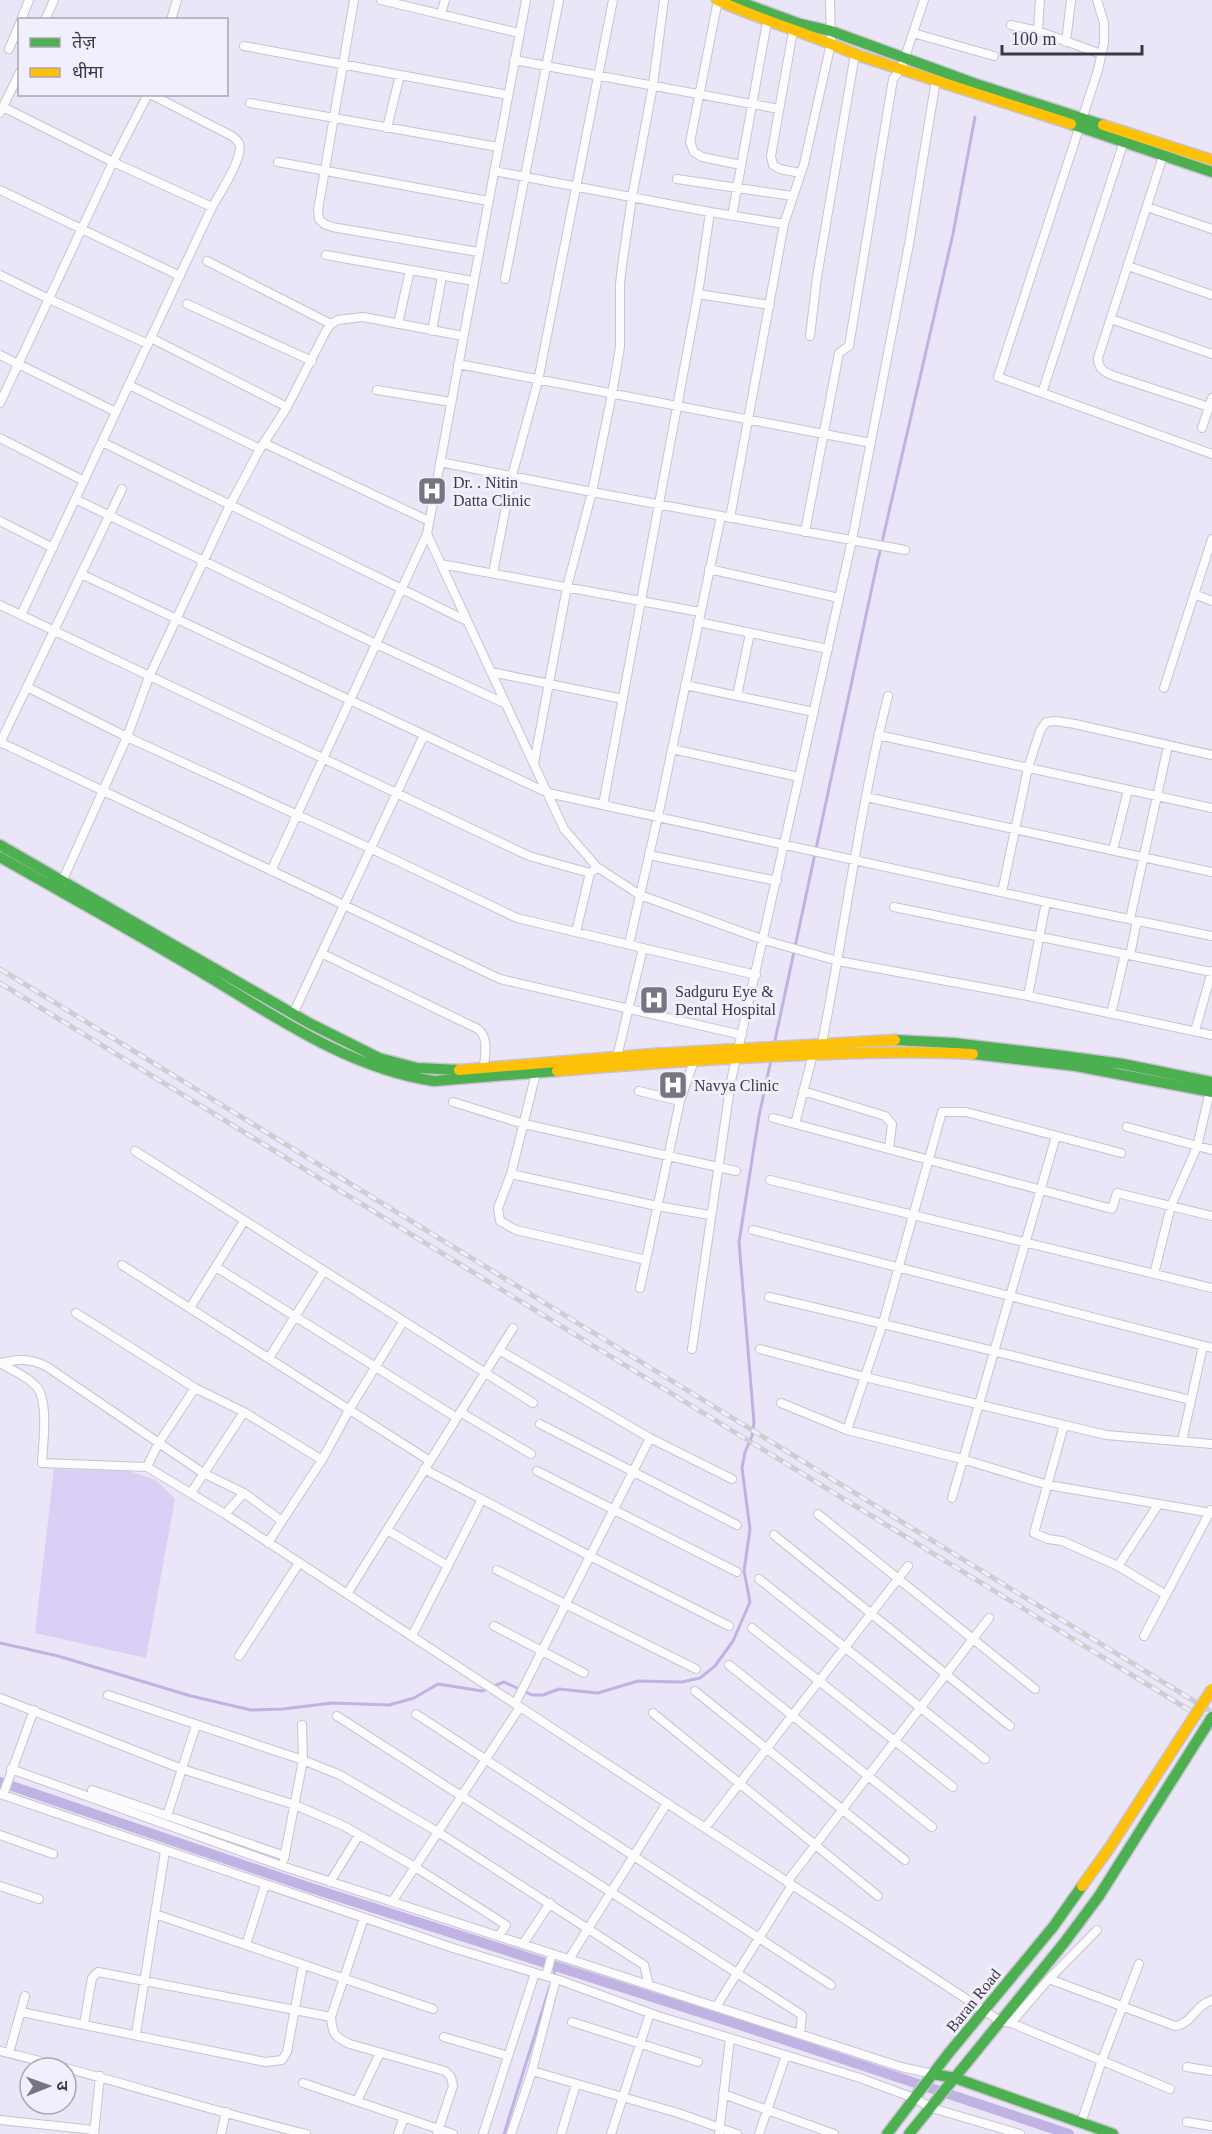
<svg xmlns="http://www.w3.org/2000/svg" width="1212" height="2134" viewBox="0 0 1212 2134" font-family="'Times New Roman','Noto Sans Devanagari',serif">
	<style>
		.green { fill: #dacff4 }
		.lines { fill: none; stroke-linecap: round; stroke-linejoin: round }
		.stream { stroke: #c1b2e4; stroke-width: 3 }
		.canal { stroke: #c1b2e4; stroke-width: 10 }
		.street-casing { stroke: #c7c3d0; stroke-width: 10 }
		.fast-casing { stroke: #c7c3d0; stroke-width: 13 }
		.slow-casing { stroke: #c7c3d0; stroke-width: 13 }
		.street { stroke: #fcfbfe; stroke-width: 8 }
		.fast { stroke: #4caf50; stroke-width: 10 }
		.slow { stroke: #ffc107; stroke-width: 10 }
		.rail-casing { stroke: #cfcdd2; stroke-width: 5 }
		.rail { stroke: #f2effc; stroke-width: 3; stroke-dasharray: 9; stroke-linecap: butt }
		.fast-bridge-casing { stroke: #c7c3d0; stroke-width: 13; stroke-linecap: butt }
		.slow-bridge-casing { stroke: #c7c3d0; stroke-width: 13; stroke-linecap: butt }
		.fast-bridge { stroke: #4caf50; stroke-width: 10 }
		.slow-bridge { stroke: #ffc107; stroke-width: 10 }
		.labels { text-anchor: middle; stroke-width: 6; stroke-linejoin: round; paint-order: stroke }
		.poi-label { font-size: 16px; fill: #3b3844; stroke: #f2effc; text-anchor: start }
		.street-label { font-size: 16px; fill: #3b3844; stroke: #f2effc }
	</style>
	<rect width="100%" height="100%" fill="#eae6f7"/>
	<path class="green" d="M54 1469 129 1471 156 1480 175 1499 146 1658 35 1633Z"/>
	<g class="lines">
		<path class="stream" d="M774 1045 877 564 953 234 975 117
			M0 1643 58 1656 191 1696 251 1710 283 1709 332 1703 389 1705 414 1698 438 1684 482 1691 504 1682 532 1695H543L559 1689 598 1693 638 1681 682 1682 700 1678 715 1666 733 1641 750 1602 744 1571 750 1529 742 1468 745 1452 752 1436 754 1422 739 1242 759 1116 771 1060
			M553 1977 556 1967
			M504 2134 550 1986"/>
		<path class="canal" d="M0 1782 308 1887 740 2025 1069 2134"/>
		<g class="street-casing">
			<path id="street" d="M354 0 318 210 319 219 324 224 332 227 478 252
				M381 0 519 33
				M718 0 690 142 694 152 702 157 741 165
				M1097 0 1104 23V43L1098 70 998 377 1212 454
				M441 14 445 0
				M21 20 29 0
				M45 20 54 0
				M171 20 177 0
				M1011 25 1038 31 1101 54
				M793 31 771 156 773 165 780 169 800 173
				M1038 31 1040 0
				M913 33 994 56
				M1066 42 1071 0
				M244 46 508 95
				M9 49 20 23
				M514 60 779 109
				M250 103 498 147
				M3 107 113 162 212 207
				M0 113 20 72
				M387 128 400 75
				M1163 156 1098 358C1098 369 1104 372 1114 376L1209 407
				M278 162 488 201
				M494 171 710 212 784 224
				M677 179 792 196
				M0 190 180 276
				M1147 207 1212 229
				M732 216 767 22 770 18
				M326 255 473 281
				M207 261 331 324
				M1128 266 1212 295
				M0 275 49 299 148 344
				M505 279 559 0
				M698 294 770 305
				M187 304 312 361
				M1111 319 1212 354
				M398 324 410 270
				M432 331 442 276
				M810 336 817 277 855 54
				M151 338 287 407
				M0 355 116 412
				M458 364 871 443
				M129 385 260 449
				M377 390 451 402
				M1042 393 1125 138
				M0 403 113 162 148 94
				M1202 428 1212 398
				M0 438 84 481
				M102 442 467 621
				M264 443 429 521
				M440 462 592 492 905 550
				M75 499 376 644 506 704
				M730 518 784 224 804 164 831 43 830 0
				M0 521 53 548
				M805 532 839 353 849 346 893 79 901 69 924 0
				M427 534 564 829 597 867 640 895 764 940 838 961 1028 996 1212 1035
				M441 564 700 612
				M709 569 839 598
				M493 573 512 476 538 381 613 0
				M81 574 548 793 1046 902 1212 936
				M1194 594 1212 601
				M0 605 529 856 590 873
				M21 615 212 207C219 195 245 155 239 143 237 140 235 138 232 136L150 94
				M698 622 828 649
				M491 672 623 699
				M685 685 814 712
				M27 687 127 737 372 849 517 918 756 975
				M1164 688 1212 539
				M737 696 750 633
				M878 735 1212 808
				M0 742 500 979 742 1035
				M0 743 122 489
				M672 749 799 777
				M534 763 567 587 592 492 612 394 620 347V284L622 266 632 197 653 85 664 0
				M866 797 1212 872
				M603 805 698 294 710 212
				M1113 850 1128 790
				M649 855 777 881
				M271 871 427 534 526 0
				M61 884 127 737 149 677 230 505 260 449 287 407 326 331 331 324 338 320 363 317 463 336
				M1002 892 1028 768 1040 731 1046 722 1056 721 1075 724 1212 755
				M894 907 1212 972
				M1130 919 1168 746
				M576 932 590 873 594 870
				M629 944 658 816 721 516
				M323 954 478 1029C489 1038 485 1054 484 1067
				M1130 955 1137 921
				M1028 996 1046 902
				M293 1014 424 735
				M1111 1014 1125 954
				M1195 1031 1212 971
				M822 1043C845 928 859 811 888 696
				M617 1057 643 948
				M536 1073 511 1174 498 1208 500 1221 516 1230 646 1260
				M639 1091 680 1101
				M803 1091 885 1116 892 1124 889 1149
				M453 1102 524 1124 736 1171
				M773 1118 1112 1209 1117 1193 1212 1216
				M795 1124 813 1054
				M1127 1127 1212 1150
				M135 1151 533 1403
				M511 1174 657 1206 710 1215
				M770 1180 1212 1288
				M753 1230 1212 1348
				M122 1265 430 1461
				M216 1267 457 1418
				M1154 1274 1171 1206 1197 1147 1210 1091
				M640 1288 680 1101 694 1061
				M769 1297C910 1329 1050 1366 1191 1400
				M190 1308 244 1221
				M76 1313 195 1388 244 1412 322 1460 282 1521 244 1493 225 1514
				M692 1349 731 1081 852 540 909 244 936 80
				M760 1349 865 1377 1106 1435 1212 1444
				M499 1350 650 1438 732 1479
				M269 1358 323 1272
				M0 1363C12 1370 27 1376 36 1386 49 1400 43 1444 42 1463L147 1467 225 1514 1000 2021 1011 2023 1170 2089
				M0 1363C18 1359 29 1358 46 1366L203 1473 244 1493
				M781 1403 847 1430 962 1459 1048 1485 1212 1513
				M460 1412 531 1454
				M540 1424 737 1525
				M1064 1425 1034 1533 1048 1539 1062 1541 1118 1566 1166 1595
				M847 1430 883 1323 942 1112H966L1121 1153
				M1182 1441 1203 1346
				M322 1460 349 1410 403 1322
				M147 1467 158 1444 195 1388
				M424 1469 590 1556 729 1626
				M537 1471 737 1572
				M191 1493 244 1412
				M952 1498 1056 1136
				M818 1514 1035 1689
				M387 1530 448 1566
				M774 1535 1010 1726
				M268 1543 282 1521
				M1118 1566 1158 1505
				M497 1570 696 1669
				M759 1579 985 1759
				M347 1594 513 1328
				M494 1626 584 1673
				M752 1628 953 1787
				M412 1636 482 1499
				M1144 1636 1211 1510
				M239 1656 299 1563
				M729 1665 932 1827
				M695 1691 905 1860
				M108 1695 303 1760 340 1775 438 1832 644 1965 649 1985
				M0 1698 182 1769 295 1805 344 1826 415 1867 506 1925 499 1936
				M515 1704 650 1438
				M653 1713 878 1896
				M416 1714 831 1985
				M337 1716 802 2015 800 2034
				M11 1769 282 1866 901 2067 933 2074
				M92 1790 285 1856
				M0 1794 453 1948 562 1981 658 2016 860 2078 914 2098 932 2108 1020 2134
				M3 1795 34 1710
				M167 1816 196 1725
				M705 1828 908 1566
				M0 1835 53 1854
				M284 1859 303 1760 302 1725
				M330 1882 359 1835
				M787 1882 989 1618
				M0 1886 39 1899
				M392 1902 520 1707
				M155 1914 433 2009
				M364 1918 331 2017C332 2033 335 2038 350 2044L445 2071 451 2077 453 2086 437 2134
				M523 1944 550 1903
				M246 1945 265 1885
				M569 1959 667 1803
				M546 1976 552 1954
				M1049 1979 1175 2026C1192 2024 1195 2005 1212 2000
				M716 2007 792 1885
				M21 2012 265 2062 282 2060 287 2052 303 1965
				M572 2022 698 2062
				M1011 2023 1049 1979 1097 1930
				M84 2024 92 1978 98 1972 331 2017
				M136 2034 165 1851
				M444 2037 508 2056
				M0 2051C103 2076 204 2109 306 2134
				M9 2053 25 1996
				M1187 2067 1212 2071
				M532 2071 678 2113 737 2134
				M303 2083 453 2134
				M723 2094 834 2134
				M357 2101 380 2053
				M0 2120 94 2130
				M1187 2122 1212 2126
				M1081 2123 1102 2060 1139 1964
				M94 2134 100 2076
				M221 2134 226 2112
				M398 2134 404 2117
				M483 2134 535 1973
				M511 2134 532 2071 556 1979
				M561 2134 576 2084
				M611 2134 650 2013
				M719 2134 730 2038
				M759 2134 786 2055"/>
		</g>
		<g class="fast-casing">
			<path id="fast" d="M735 0 800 24 831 31 976 84 1103 125
				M1071 124 1212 172
				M0 845 309 1023 379 1058 417 1068 459 1070
				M0 857C63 893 127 928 189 965 266 1010 344 1068 434 1081L557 1071
				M895 1040 953 1043 1056 1055 1123 1064 1212 1082
				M973 1054 1076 1066 1212 1092
				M933 2074 955 2078 1113 2134
				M887 2134 948 2054 1053 1927 1082 1886
				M909 2134 1064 1943 1099 1896"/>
		</g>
		<g class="slow-casing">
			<path id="slow" d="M717 0C763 21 811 34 857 55L1071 124
				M1103 125 1212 160
				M459 1070 653 1054 895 1040
				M557 1071C648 1063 739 1057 831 1054 878 1052 925 1051 973 1054"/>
		</g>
		<use href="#street" class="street"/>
		<use href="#fast" class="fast"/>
		<use href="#slow" class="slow"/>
		<g class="rail-casing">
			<path id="rail" d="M0 969 1212 1712
				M0 983 1212 1724"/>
		</g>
		<use href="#rail" class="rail"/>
		<g class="fast-bridge-casing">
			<path id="fast-bridge" d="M1099 1896 1212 1717"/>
		</g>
		<g class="slow-bridge-casing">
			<path id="slow-bridge" d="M1082 1886 1110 1847 1212 1689"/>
		</g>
		<use href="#fast-bridge" class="fast-bridge"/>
		<use href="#slow-bridge" class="slow-bridge"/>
	</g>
	<defs>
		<g id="hospital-square" transform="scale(1.5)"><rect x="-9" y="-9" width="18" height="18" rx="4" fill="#787583" stroke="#f2effc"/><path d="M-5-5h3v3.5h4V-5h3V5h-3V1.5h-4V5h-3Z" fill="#fff"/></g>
	</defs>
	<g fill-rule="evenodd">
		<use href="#hospital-square" x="432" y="491"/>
		<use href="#hospital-square" x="654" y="1000"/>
		<use href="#hospital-square" x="673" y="1085"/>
	</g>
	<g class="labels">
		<g class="poi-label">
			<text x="453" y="488">Dr. . Nitin<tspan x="453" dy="18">Datta Clinic</tspan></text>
			<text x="675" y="997">Sadguru Eye &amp;<tspan x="675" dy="18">Dental Hospital</tspan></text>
			<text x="694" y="1091">Navya Clinic</text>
		</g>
		<g class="street-label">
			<text transform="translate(973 2000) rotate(-51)" y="6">Baran Road</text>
		</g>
	</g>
	<rect x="18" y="18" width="210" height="78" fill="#f2effc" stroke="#a9a6b2" stroke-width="1.5"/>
	<rect x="30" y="38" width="30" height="9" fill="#4caf50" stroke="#a9a6b2" stroke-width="1.5"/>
	<text x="72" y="48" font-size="18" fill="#3b3844">तेज़</text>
	<rect x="30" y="68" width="30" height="9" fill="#ffc107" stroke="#a9a6b2" stroke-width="1.5"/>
	<text x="72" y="78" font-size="18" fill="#3b3844">धीमा</text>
	<g transform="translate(48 2086) rotate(89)"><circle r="28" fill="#f2effc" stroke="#a9a6b2" stroke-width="1.5"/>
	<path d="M0-4.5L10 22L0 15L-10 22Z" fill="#787583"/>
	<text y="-9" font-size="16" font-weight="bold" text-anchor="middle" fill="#3b3844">उ</text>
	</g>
	<path d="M1002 45v9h140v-9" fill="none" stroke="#3b3844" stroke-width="3"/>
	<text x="1011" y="45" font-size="18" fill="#3b3844" stroke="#f2effc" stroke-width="4.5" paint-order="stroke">100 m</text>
</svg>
